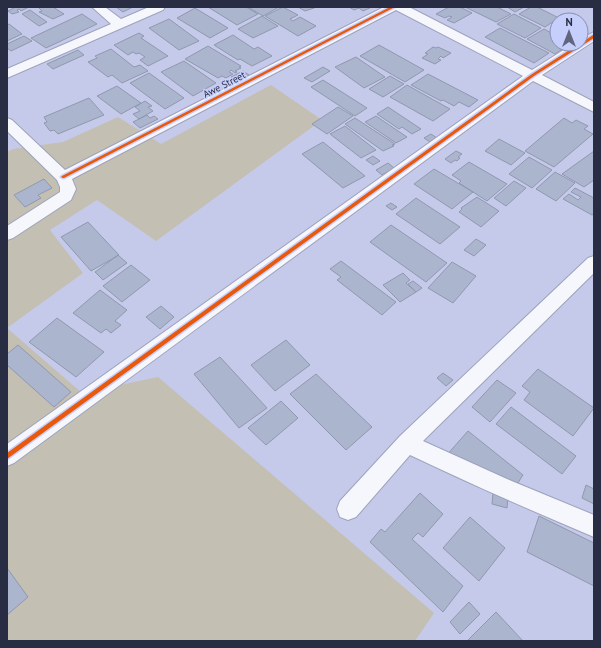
<svg xmlns="http://www.w3.org/2000/svg" width="601" height="648" viewBox="0 0 601 648" font-family="'PT Sans',sans-serif">
	<style>
		.green { fill: #c3bfb2 }
		.building { fill: #abb5ce; stroke: #9098b0 }
		.lines { fill: none; stroke-linecap: round; stroke-linejoin: round }
		.minor-casing { stroke: #9ea2bb; stroke-width: 2 }
		.minor { fill: #f6f7fc; fill-rule: evenodd }
		.cycleway-casing { stroke: #c6cefc; stroke-width: 3 }
		.cycleway { fill: #e8590c; fill-rule: evenodd }
		.labels { text-anchor: middle; stroke-width: 3; stroke-linejoin: round; paint-order: stroke }
		.far-street-label { font-size: 10px; fill: #292d43; stroke: #c6cefc }
	</style>
	<rect width="100%" height="100%" fill="#c5caea"/>
	<path class="green" d="M271 85 322 120 156 241 97 200 50 230 83 273 7 328V152L13 149 63 142 118 117 161 144Z
		M7 328 82 393 158 377 434 613 415 641H7Z"/>
	<path class="building" d="M13 7H29L21 11 19 9 17 10 19 12 12 14 8 11 14 8Z
		M41 7H53L64 14 53 19 39 12 42 11 39 8Z
		M116 7H133L123 12Z
		M208 7H246L258 14 237 25Z
		M248 7H279L263 16Z
		M283 7 298 15 290 19 293 21 300 17 316 26 298 36 265 16Z
		M298 7H317L305 11Z
		M349 7H372L363 11 359 8 354 10Z
		M449 7H460L472 13 454 23 447 20 452 17 449 16 445 18 436 14Z
		M465 7H497L511 14 496 22Z
		M507 7H524L515 12Z
		M531 7H537L559 18 545 27 519 14Z
		M195 8 228 28 210 38 177 18Z
		M30 10 47 22 39 26 22 14Z
		M82 14 97 24 46 48 31 38Z
		M514 14 541 28 525 38 497 24Z
		M562 14 574 20H557L560 18 558 17Z
		M262 16 278 26 253 38 238 29Z
		M169 19 199 41 179 50 149 28Z
		M9 24 22 34 7 41V25Z
		M500 28 549 53 534 63 485 37Z
		M544 29 557 36V44H570L555 54 527 39Z
		M139 33 144 36 141 38 168 56 148 66 140 60 145 57 139 53 136 54 133 52 128 55 114 45Z
		M233 35 254 49 258 47 272 56 252 66 240 59 238 60 233 57 214 45Z
		M24 36 32 41 11 51 7 48V44Z
		M379 45 424 70 405 82 360 56Z
		M208 46 241 66 239 67 241 68 235 71 237 72 235 73 231 70 229 72 233 74 226 78 222 76 218 78 185 59Z
		M433 47 436 48 438 47 451 53 443 58 441 56 438 59 441 60 435 64 422 58 428 54 425 53Z
		M111 49 134 67 140 65 148 71 122 83 112 75 108 77 88 62 97 58 95 56Z
		M78 50 84 55 53 69 47 64Z
		M356 57 385 77 364 88 335 67Z
		M184 61 216 83 193 96 161 72Z
		M323 67 330 71 312 82 304 78Z
		M243 71 249 75 237 81 231 77Z
		M149 73 184 98 165 109 130 83Z
		M428 74 478 100 469 107 459 102 454 106 443 100 441 101 411 85Z
		M390 76 404 84 383 97 369 89Z
		M323 80 367 108 355 116 311 87Z
		M407 85 450 109 433 121 390 97Z
		M117 86 141 103 121 114 97 96Z
		M89 98 104 115 58 134 54 130 50 131 44 123 47 122 44 117Z
		M145 101 152 106 148 107 153 111 139 119 133 114 140 111 135 107Z
		M338 107 353 116 327 134 312 124Z
		M388 107 421 129 412 134 402 127 399 129 377 114Z
		M147 115 150 118 154 116 158 119 140 128 133 122Z
		M376 116 407 137 396 143 365 122Z
		M355 118 395 144 392 145 394 146 383 151 345 124Z
		M564 118 572 123 576 120 588 126 584 129 593 134 554 167 525 151Z
		M345 126 376 150 361 158 330 134Z
		M431 134 437 138 430 142 424 138Z
		M499 139 525 153 511 165 485 151Z
		M323 142 365 176 343 188 302 154Z
		M456 151 462 154 458 157 460 158 457 161 455 160 451 163 445 159Z
		M594 151V180L584 187 562 174Z
		M373 156 380 161 373 165 366 160Z
		M529 157 552 170 532 188 509 174Z
		M469 162 507 184 487 201 459 183 461 181 452 175Z
		M388 163 394 168 382 175 376 170Z
		M434 169 473 192 452 209 414 184Z
		M555 172 575 183 556 201 536 189Z
		M44 179 52 188 38 195 41 198 25 207 14 195Z
		M514 181 526 188 506 206 494 198Z
		M575 188 594 198V214L592 215 563 199 569 194 578 200 581 197 571 192Z
		M477 197 499 211 481 227 459 212 462 209 461 208Z
		M416 198 460 227 440 244 396 214Z
		M391 203 397 207 392 210 386 206Z
		M88 222 119 255 91 271 61 237Z
		M391 225 447 263 426 282 370 242Z
		M476 239 486 245 474 256 464 250Z
		M118 255 127 263 103 280 95 272Z
		M341 261 396 302 382 315 337 280 341 277 330 269Z
		M452 262 476 276 453 303 428 288Z
		M131 265 150 280 122 302 103 286Z
		M403 273 410 280 406 283 416 292 400 302 383 285Z
		M413 281 422 288 416 292 408 284Z
		M100 290 127 310 115 321 121 325 111 333 106 329 101 333 73 313Z
		M161 306 174 317 160 329 146 317Z
		M57 318 104 352 76 377 29 342Z
		M286 340 310 365 275 391 251 365Z
		M18 345 71 392 54 407 7 365V354Z
		M220 357 267 408 239 428 194 374Z
		M538 369 594 408 573 436 524 400 530 392 522 386Z
		M443 373 453 380 446 386 437 378Z
		M316 374 372 427 346 450 290 394Z
		M497 380 516 393 490 422 472 407Z
		M281 401 298 418 266 445 248 428Z
		M511 407 576 456 562 474 496 424Z
		M468 431 523 475 514 489 445 457Z
		M586 485 594 489V504L582 498Z
		M420 493 443 514 423 537 418 533 412 539 463 586 443 612 370 542 381 529 385 532Z
		M493 493 508 496 507 508 492 504Z
		M539 516 594 543V586L527 552Z
		M470 517 505 548 479 581 443 548Z
		M7 568 28 597 7 615Z
		M469 602 480 614 460 634 450 622Z
		M496 612 523 641H467Z"/>
	<g class="lines">
		<g class="minor-casing">
			<path id="minor" d="M92 7H105L121 19 149 7H165L163 10 7 78V69L111 24Z
				M384 7H409L532 70 573 44H581V39L594 32V41L542 75 594 102V112L533 81 14 463 7 466V444L523 76 396 10 72 179 76 189 71 200 13 238 7 240V226L60 192V187L57 180 7 131V118L12 120 65 170Z
				M594 256V273L423 441 507 479 594 515V537C532 511 471 484 410 455L356 517 348 520 340 517 337 509 340 501 400 436 588 258Z"/>
		</g>
		<use href="#minor" class="minor"/>
		<g class="cycleway-casing">
			<path id="cycleway" d="M390 7H395L64 178H63L61 177 62 176Z
				M593 35H594V38L534 76 7 459V453L532 74 579 44H581V43Z"/>
		</g>
		<use href="#cycleway" class="cycleway"/>
	</g>
	<g class="labels">
		<g class="far-street-label">
			<text transform="translate(224 84) rotate(-27)" y="4">Awe Street</text>
		</g>
	</g>
	<rect width="601" height="648" fill="none" stroke="#292d43" stroke-width="16"/>
	<g transform="translate(569 32)"><circle r="19" fill="#c6cefc" stroke="#878eb2"/>
	<path d="M0-3L7 15L0 10L-7 15Z" fill="#60647d"/>
	<text y="-6" font-size="11" font-weight="bold" text-anchor="middle" fill="#292d43">N</text>
	</g>
</svg>
